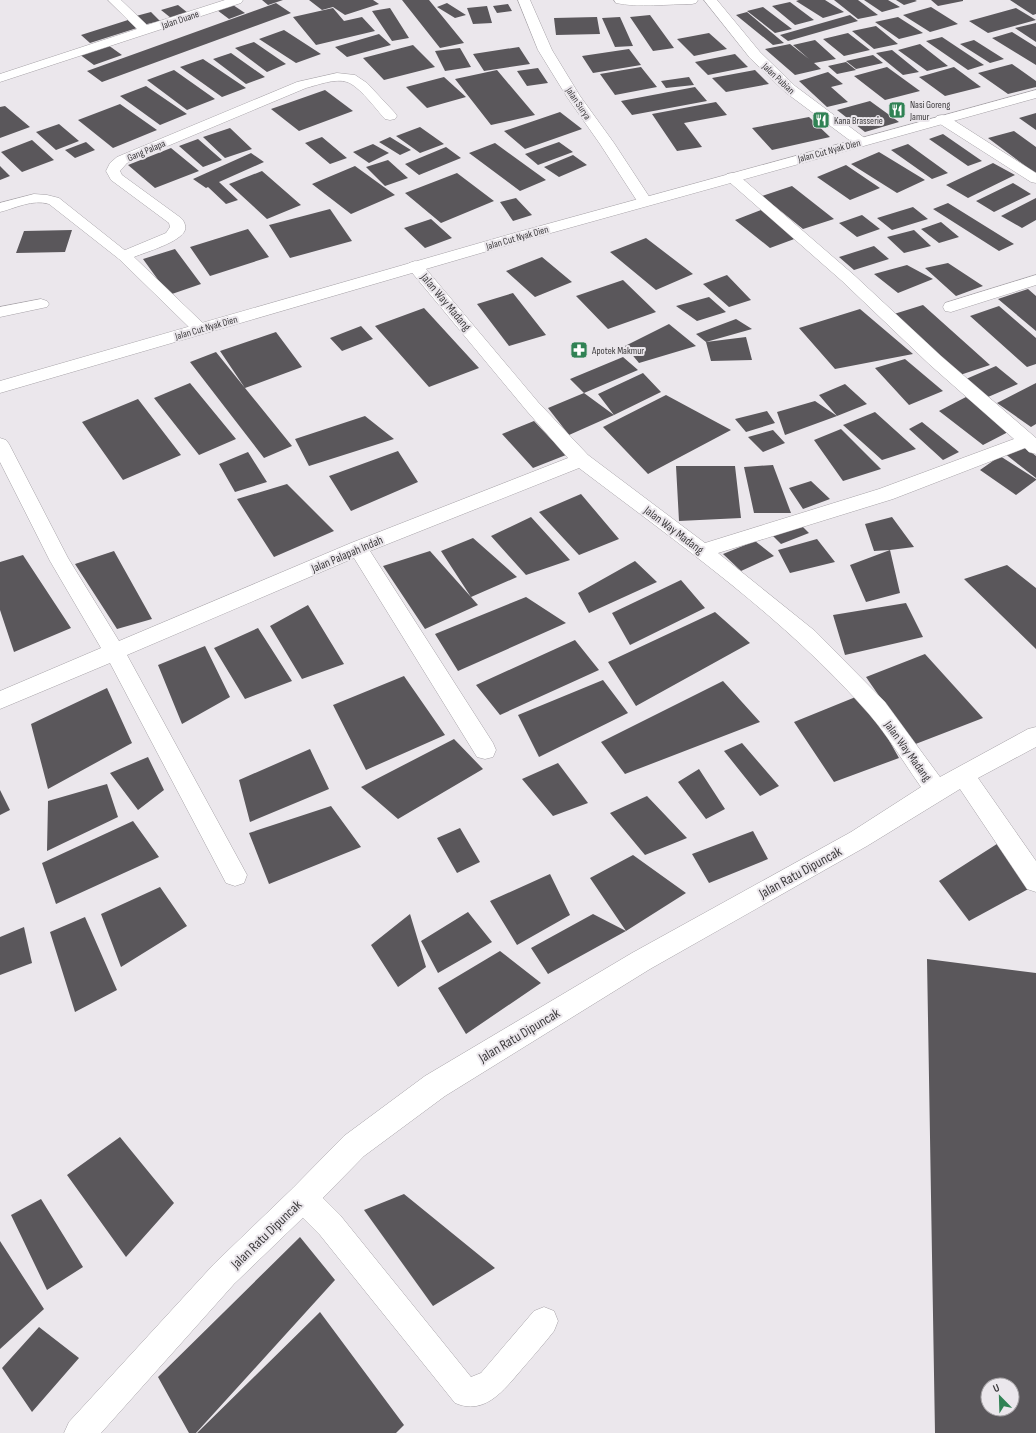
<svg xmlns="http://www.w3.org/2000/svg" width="1036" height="1433" viewBox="0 0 1036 1433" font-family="'Sofia Sans Condensed',sans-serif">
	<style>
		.building { fill: #5a575b; fill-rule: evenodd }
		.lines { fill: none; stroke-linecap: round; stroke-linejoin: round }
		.service-casing { stroke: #a6a2a7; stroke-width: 1 }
		.minor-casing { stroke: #a6a2a7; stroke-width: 1 }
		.tertiary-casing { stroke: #a6a2a7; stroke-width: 1 }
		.service { fill: #fff; fill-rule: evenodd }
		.minor { fill: #fff; fill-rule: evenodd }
		.tertiary { fill: #fff; fill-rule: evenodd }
		.labels { text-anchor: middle; stroke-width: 4; stroke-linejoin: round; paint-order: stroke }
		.far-street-label { font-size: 10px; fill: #3e3c3e; stroke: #ebe7ec }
		.far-poi-label { font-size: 10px; fill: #3e3c3e; stroke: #ebe7ec; text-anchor: start }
		.street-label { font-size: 12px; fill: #3e3c3e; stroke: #ebe7ec }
		.near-street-label { font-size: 14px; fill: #3e3c3e; stroke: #ebe7ec }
	</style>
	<rect width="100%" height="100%" fill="#ebe7ec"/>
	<path class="building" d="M262 0H283L268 5Z
		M309 0H373L379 4 345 15 333 7 322 10Z
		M402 0H429L464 43 440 48Z
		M799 0H825L844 12 823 18 796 1Z
		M834 0H858L878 15 858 19Z
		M864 0H888L900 7 882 12Z
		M896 0H915L917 1 904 5Z
		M931 0H963V1L938 6Z
		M1010 0H1036V14L1033 15Z
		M790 2 814 20 795 25 772 6Z
		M276 3 291 13 102 82 87 71Z
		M447 3 466 15 455 18 437 7Z
		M508 4 512 11 497 13 493 6Z
		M178 5 188 13 171 18 161 10Z
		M233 5 245 13 229 19 217 10Z
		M487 6 492 23 473 24 467 8Z
		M763 7 792 29 775 33 747 11Z
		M931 7 958 24 930 32 903 15Z
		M333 8 344 21 362 17 375 31 316 45 293 17Z
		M390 8 409 38 392 41 372 11Z
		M1016 8 1036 20 988 33 969 21Z
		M151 12 160 21 143 25 136 16Z
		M747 12 784 43 773 45 736 15Z
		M650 15 674 48 653 51 630 17Z
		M850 15 858 21 788 41 780 35Z
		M597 17 600 34 556 35 554 18Z
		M620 17 633 46 615 47 602 18Z
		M898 17 923 33 899 39 875 22Z
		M128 20 137 28 90 43 81 35Z
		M1036 23V42L1015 28Z
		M876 26 898 44 874 49 852 31Z
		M284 30 321 54 296 63 259 39Z
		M1012 32 1036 47V65L992 38Z
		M709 33 727 49 694 56 677 39Z
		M848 33 870 50 844 56 823 39Z
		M379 34 391 45 347 57 335 47Z
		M942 37 984 65 968 70 926 41Z
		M815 40 836 59 814 63 821 69 795 75 765 49 790 44 809 59 793 45Z
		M974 40 1004 59 990 63 960 44Z
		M254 42 286 64 267 72 235 48Z
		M920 44 948 66 927 71 898 50Z
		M108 45 122 55 94 65 79 54Z
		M413 45 435 67 384 80 363 58Z
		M519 47 530 64 484 71 473 54Z
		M460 48 471 67 445 71 435 51Z
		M629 49 641 65 593 73 582 56Z
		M892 50 919 72 903 75 876 53Z
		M231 53 265 77 246 84 213 59Z
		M735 54 748 67 708 75 695 62Z
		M873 55 883 63 856 69 846 61Z
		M203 59 246 88 222 97 180 67Z
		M846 62 856 70 837 74 828 66Z
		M1012 64 1036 81V87L1008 94 978 73Z
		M641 67 657 87 615 95 600 74Z
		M887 67 920 91 885 100 854 76Z
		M954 67 981 87 945 96 919 77Z
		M538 68 548 83 527 86 517 71Z
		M174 70 215 99 187 110 147 80Z
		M497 70 535 115 491 125 455 79Z
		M755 70 769 84 726 92 712 78Z
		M828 72 843 84 831 87 848 102 827 107 799 81Z
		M444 77 466 97 427 108 406 87Z
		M689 77 694 85 666 88 661 81Z
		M146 86 187 114 160 125 120 96Z
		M695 87 707 101 632 115 621 101Z
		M325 90 353 111 299 131 271 109Z
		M870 101 899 122 865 132 837 110Z
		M716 102 727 115 684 123 702 147 677 151 652 114Z
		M120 104 157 130 113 148 78 120Z
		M5 106 30 127 0 138V107Z
		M560 112 582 129 525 149 504 131Z
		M1036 113V130L1019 118Z
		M809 117 830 137 772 150 752 128Z
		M59 124 79 141 56 150 36 132Z
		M420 127 444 144 420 153 396 136Z
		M230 128 252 149 225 158 203 137Z
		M1014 131 1036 147V174L988 138Z
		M943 134 982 161 968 166 929 139Z
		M322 137 347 158 330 164 305 143Z
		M390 137 411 150 400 155 379 142Z
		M198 139 222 160 203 167 179 146Z
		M32 140 54 160 22 172 1 152Z
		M86 142 95 150 75 158 65 150Z
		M559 142 573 152 538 165 525 154Z
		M495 143 546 180 520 191 469 153Z
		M373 144 389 153 369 163 353 152Z
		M908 144 948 173 932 179 891 150Z
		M446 147 461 158 419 175 405 164Z
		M171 148 199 171 155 188 128 165Z
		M879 152 925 180 897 193 851 164Z
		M251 153 264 162 219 182 238 200 226 204 208 187 206 188 193 179Z
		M573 155 587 165 559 177 544 167Z
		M388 160 408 178 385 186 366 167Z
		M993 163 1015 175 968 198 946 185Z
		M846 165 880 188 850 200 817 177Z
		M0 166 10 176 0 180Z
		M355 166 395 195 351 214 312 184Z
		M262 171 301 205 267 219 229 184Z
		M457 173 494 201 441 223 405 193Z
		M1013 183 1031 194 994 212 976 201Z
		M792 186 834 219 803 229 762 196Z
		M516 198 532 215 513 221 500 202Z
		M1036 198V220L1022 228 1001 216Z
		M948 203 1014 244 999 251 933 209Z
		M913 207 928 219 892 230 877 218Z
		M330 209 352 241 290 258 269 225Z
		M761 210 797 238 770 248 735 220Z
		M862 215 880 229 857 237 839 223Z
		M431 219 452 238 425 248 404 228Z
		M941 222 959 237 939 243 921 229Z
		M248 229 269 257 210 276 190 247Z
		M72 230 65 252 16 253 24 231Z
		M914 230 931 246 904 253 887 237Z
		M646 238 693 274 656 290 610 252Z
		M874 246 889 259 854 270 839 257Z
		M175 249 201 284 169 295 143 259Z
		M542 257 572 282 535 297 506 271Z
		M948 263 983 286 956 296 925 268Z
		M907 265 933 279 898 293 874 274Z
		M727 275 751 300 729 307 703 284Z
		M623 280 656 312 608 329 576 296Z
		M1028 289 1036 296V331L998 299Z
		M513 293 546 335 509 346 477 304Z
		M709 297 726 312 697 321 676 306Z
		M923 305 990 365 960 375 894 314Z
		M999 306 1036 338V364L1027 367 970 316Z
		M424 308 479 368 429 387 375 326Z
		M860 309 913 354 835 369 799 328Z
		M736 319 752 329 706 342 746 337 752 360 711 361 706 342 696 334Z
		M669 324 696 346 639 363 625 346Z
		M361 326 373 339 342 351 330 338Z
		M276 332 302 367 245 388 220 351Z
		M216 352 245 388 292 446 264 458 190 362Z
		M623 357 638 370 584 393 570 379Z
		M905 359 943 391 909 405 875 368Z
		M996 366 1018 384 988 397 966 379Z
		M643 373 661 392 614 415 598 394Z
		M190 383 236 439 199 455 154 398Z
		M1036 383V424L1031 427 997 403Z
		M845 384 867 404 837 416 819 395Z
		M584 393 614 415 569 435 548 408Z
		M666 395 731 430 648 474 603 427Z
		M966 397 1010 431 983 445 939 411Z
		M138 399 181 455 123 480 82 422Z
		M815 401 837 416 785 435 777 412Z
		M767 411 775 423 746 432 735 419Z
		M875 412 916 449 882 460 843 425Z
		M365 416 394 439 309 466 295 439Z
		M534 421 566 455 533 468 502 434Z
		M922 422 959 452 943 460 909 429Z
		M841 429 881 469 843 481 814 440Z
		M773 430 785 443 763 452 748 437Z
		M1021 444 1036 456V478L1004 453Z
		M398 451 418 482 351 511 329 476Z
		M248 452 267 482 235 492 219 464Z
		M1000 456 1036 479V480L1016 495 980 470Z
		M773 465 791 513H754L744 467Z
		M676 466H735L741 518 679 521Z
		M811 481 830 499 803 509 789 488Z
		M287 484 334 531 274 557 237 499Z
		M581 494 619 539 579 555 539 512Z
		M531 517 570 560 526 575 491 536Z
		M892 517 914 547 890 550 900 593 866 602 850 565 890 550 874 551 865 524Z
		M802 526 809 533 781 544 773 536Z
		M473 538 517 577 471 597 478 605 425 629 383 566 430 551 471 597 441 551Z
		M817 539 835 562 790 573 778 550Z
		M755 541 774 556 741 571 723 554Z
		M114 551 152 619 117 629 75 564Z
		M23 555 71 628 14 652 0 610V562Z
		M635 561 657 582 589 613 578 593Z
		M1007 565 1036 588V649L964 579Z
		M681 580 705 608 630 645 612 613Z
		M526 597 566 623 458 671 435 634Z
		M906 603 923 637 845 655 833 615Z
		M308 605 344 664 302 679 270 626Z
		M715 612 750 643 636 706 608 662Z
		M258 628 292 681 245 699 214 648Z
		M575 640 599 670 500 715 476 685Z
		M205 646 230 697 182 724 158 665Z
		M925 654 983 718 913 745 866 677Z
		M404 676 445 735 366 770 333 705Z
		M603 680 628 713 539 757 518 715Z
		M723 681 760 722 625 774 601 742Z
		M107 688 132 743 48 789 31 724Z
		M863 694 899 758 834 782 794 722Z
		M454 739 483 769 398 819 361 787Z
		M742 743 779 786 760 796 724 751Z
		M310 749 329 789 250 822 239 780Z
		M148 757 164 790 138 810 110 773Z
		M558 763 588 803 553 816 522 779Z
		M699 769 725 809 706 819 678 782Z
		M107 784 118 817 47 851 48 801Z
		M0 790 10 810 0 815Z
		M647 796 687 838 645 855 610 813Z
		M331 806 361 847 269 884 249 833Z
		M133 821 159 857 56 904 42 863Z
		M460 828 480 862 457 873 437 838Z
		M753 831 768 859 709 883 692 854Z
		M1000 842 1032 887 969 921 939 881Z
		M633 855 686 893 626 931 548 974 531 948 593 914 626 931 590 878Z
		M550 874 570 915 517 945 490 901Z
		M160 887 187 926 121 967 101 914Z
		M468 912 492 942 438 973 421 941Z
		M410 914 426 967 398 987 371 945Z
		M85 917 117 990 75 1012 50 932Z
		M24 927 32 963 0 975V937Z
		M500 951 541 983 466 1034 438 988Z
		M927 959 1036 973V1433H935ZM988 1385H1012V1409H988Z
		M120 1137 174 1203 126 1257 67 1175Z
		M404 1194 495 1268 433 1306 364 1210Z
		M41 1199 83 1267 47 1290 11 1215Z
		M300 1237 335 1280 196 1433H189L158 1377Z
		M0 1241 44 1309 0 1349Z
		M320 1312 404 1425 396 1433H197Z
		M39 1327 79 1358 32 1412 2 1368Z"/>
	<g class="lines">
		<g class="service-casing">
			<path id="service" d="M34 194 47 195 59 198 132 256 129 259 124 261 119 259 49 204C32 199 16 208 0 212V203Z
				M41 299 47 301 49 304 47 307 0 317V307Z
				M303 1184 313 1188 340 1215 471 1377 481 1373 534 1311 544 1307 554 1311 558 1321 554 1331C544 1344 533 1356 522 1369 504 1390 485 1416 455 1403L320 1235 293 1208 289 1198 293 1188Z"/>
		</g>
		<g class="minor-casing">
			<path id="minor" d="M108 0H121L147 25 225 0H243L241 3 0 82V74L137 29Z
				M518 0H530L552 50 580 96 614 143 652 201 649 204 644 206 639 204 600 144 567 97 538 50Z
				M614 0H698L696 3 692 4C669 4 638 8 616 3Z
				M704 0H717L760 52 795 86 866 139 868 142 866 145 861 146 856 145 785 92 750 58Z
				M337 73 355 75 367 83 395 113 397 116 395 119 390 120 385 119C376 109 359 86 347 82 335 78 318 85 306 88L127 163 120 171 122 175 181 218C184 221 186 225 185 230 181 242 146 252 134 257L208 328 206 332 200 333 194 332 116 256 118 253 166 233 170 227 169 223 111 180 106 171 110 163 117 157 297 82Z
				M942 115 947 116 1036 173V183L1031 182 937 122 935 119 937 116Z
				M732 173 737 174 854 275 941 356 1036 438V454L1029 452 1025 448 893 499 718 553 815 631 885 702 940 777 1028 729 1036 727V747L978 778 1036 861V892L1027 889 960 789 867 846 650 969 445 1096 364 1156 313 1208 234 1284 101 1433H64L69 1422 214 1264 293 1188 344 1136 425 1076 632 953 851 832 921 787C904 763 888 736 869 714 785 618 679 544 579 468L370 551 493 743 496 750 493 757 485 759 477 757 354 558 127 655 247 875 244 883 235 886 226 883 110 663 0 709V691L101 648 50 561 0 462V438L6 440 9 444 68 558 119 641 351 543 568 458 526 410 409 269 407 266 409 263 415 261 421 263 538 402 588 455 705 543 879 489 1014 439 929 364 842 281 727 180 725 177 727 174Z
				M1036 275V285L951 312 945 311 943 307 945 303Z"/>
		</g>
		<g class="tertiary-casing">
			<path id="tertiary" d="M1036 90V98L522 241 0 393V381L511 234Z"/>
		</g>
		<use href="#service" class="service"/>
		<use href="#minor" class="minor"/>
		<use href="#tertiary" class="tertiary"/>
	</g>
	<defs>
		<g id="restaurant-square" transform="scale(0.9)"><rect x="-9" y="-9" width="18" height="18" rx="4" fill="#308254" stroke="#ebe7ec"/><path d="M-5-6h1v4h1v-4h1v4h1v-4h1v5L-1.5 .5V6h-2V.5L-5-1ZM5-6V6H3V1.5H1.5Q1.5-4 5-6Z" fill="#fff"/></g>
		<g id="pharmacy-square" transform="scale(0.9)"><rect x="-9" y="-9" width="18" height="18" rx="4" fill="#308254" stroke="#ebe7ec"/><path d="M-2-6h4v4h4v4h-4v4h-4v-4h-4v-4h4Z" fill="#fff"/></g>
	</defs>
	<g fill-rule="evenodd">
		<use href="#restaurant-square" x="897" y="110"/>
		<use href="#restaurant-square" x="821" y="120"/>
		<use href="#pharmacy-square" x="579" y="350"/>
	</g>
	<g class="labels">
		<g class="far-street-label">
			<text transform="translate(180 19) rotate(-19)" y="4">Jalan Duane</text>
			<text transform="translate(779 78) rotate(43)" y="4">Jalan Pubian</text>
			<text transform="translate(579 103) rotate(56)" y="4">Jalan Surya</text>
			<text transform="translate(146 150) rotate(-23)" y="4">Gang Palapa</text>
			<text transform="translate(829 150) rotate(-15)" y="4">Jalan Cut Nyak Dien</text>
			<text transform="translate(517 237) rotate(-16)" y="4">Jalan Cut Nyak Dien</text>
			<text transform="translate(206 327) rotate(-16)" y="4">Jalan Cut Nyak Dien</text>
		</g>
		<g class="far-poi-label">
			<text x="910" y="108">Nasi Goreng<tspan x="910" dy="12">Jamur</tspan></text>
			<text x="834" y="124">Kana Brasserie</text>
			<text x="592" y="354">Apotek Makmur</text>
		</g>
		<g class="street-label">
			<text transform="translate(446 302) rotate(50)" y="4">Jalan Way Madang</text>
			<text transform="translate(674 530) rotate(37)" y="4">Jalan Way Madang</text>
			<text transform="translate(347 554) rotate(-23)" y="4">Jalan Palapah Indah</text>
			<text transform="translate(908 751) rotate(54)" y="4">Jalan Way Madang</text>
		</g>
		<g class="near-street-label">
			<text transform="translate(800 872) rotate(-29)" y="5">Jalan Ratu Dipuncak</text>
			<text transform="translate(519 1035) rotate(-31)" y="5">Jalan Ratu Dipuncak</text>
			<text transform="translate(266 1234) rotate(-44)" y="5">Jalan Ratu Dipuncak</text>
		</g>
	</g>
	<g transform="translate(1000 1397) rotate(337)"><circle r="19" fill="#ebe7ec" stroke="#a6a3a6"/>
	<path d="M0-3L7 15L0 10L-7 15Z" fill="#308254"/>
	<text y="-6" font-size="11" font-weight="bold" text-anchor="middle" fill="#3e3c3e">U</text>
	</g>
</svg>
